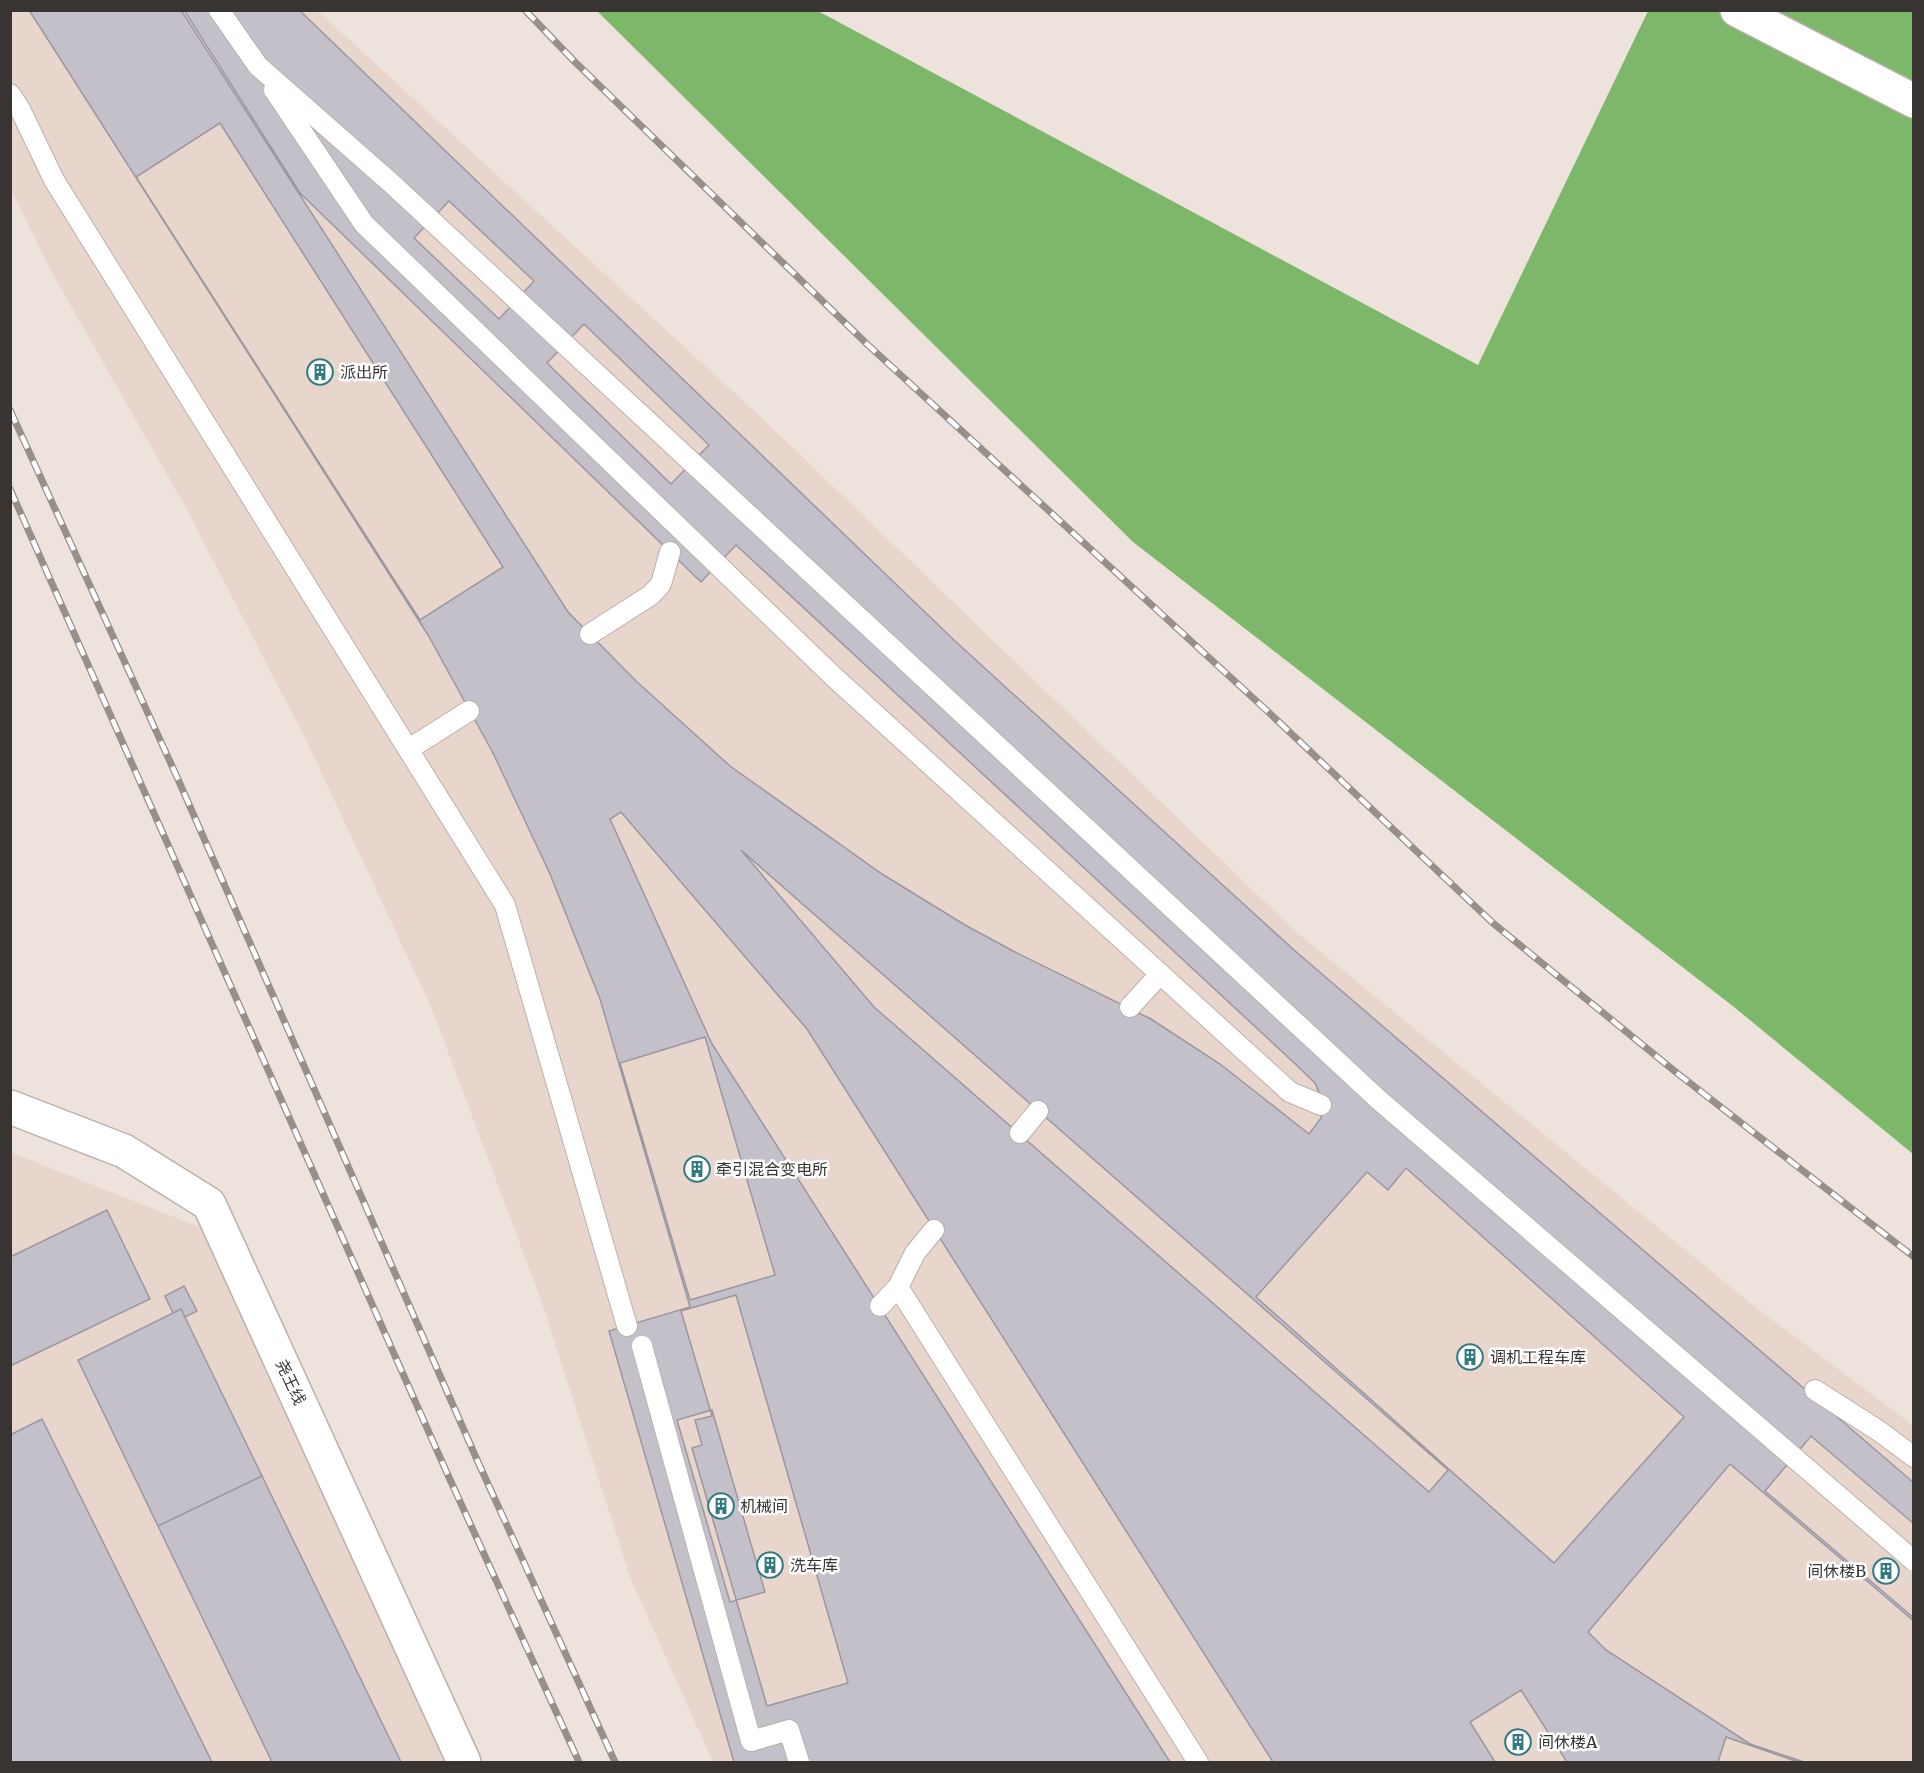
<svg xmlns="http://www.w3.org/2000/svg" width="1924" height="1773" viewBox="0 0 1924 1773" font-family="Merriweather,'Noto Sans SC',serif">
	<style>
		.built { fill: #e8d5cb }
		.forest { fill: #7db86a }
		.building { fill: #c4c0ca; stroke: #9b97a1; stroke-width: 1.5; fill-rule: evenodd }
		.lines { fill: none; stroke-linecap: round; stroke-linejoin: round }
		.lane-casing { stroke: #bbb0aa; stroke-width: 22 }
		.street-casing { stroke: #bbb0aa; stroke-width: 36 }
		.lane { stroke: #fff; stroke-width: 20 }
		.street { stroke: #fff; stroke-width: 33 }
		.rail-casing { stroke: #978f8a; stroke-width: 7 }
		.rail { stroke: #fff; stroke-width: 4.5; stroke-dasharray: 14; stroke-linecap: butt }
		.lane-bridge-casing { stroke: #bbb0aa; stroke-width: 22; stroke-linecap: butt }
		.lane-bridge { stroke: #fff; stroke-width: 20 }
		.labels { text-anchor: middle; stroke-width: 5; stroke-linejoin: round; paint-order: stroke }
		.poi-label { font-size: 16px; fill: #383431; stroke: #fff; text-anchor: start }
		.street-label { font-size: 16px; fill: #383431; stroke: #fff }
	</style>
	<rect width="100%" height="100%" fill="#eee3dc"/>
	<path class="built" d="M11 11H318L762 418 1295 931 1754 1306 1913 1425V1762H713L631 1580 542 1303 432 1009 307 742 185 506 51 271 11 190Z
		M10 1152 202 1228 452 1762H11Z"/>
	<path class="forest" d="M597 11H818L1478 365 1648 11H1913V1154L1734 1007 1133 542Z"/>
	<path class="building" d="M29 10H181L568 612 636 681 730 766 882 874 965 925 1013 951 1151 1019 1220 1064 1309 1134 1321 1118 1323 1102 1315 1083 1290 1059 736 545 701 582 300 193 184 10H299L955 641 1294 950 1914 1483V1621L1730 1464 1588 1632 1606 1650 1750 1744 1804 1762H1273L807 1029 621 812 610 819 712 1044 1170 1762H734L609 1331 690 1307 600 999 550 874 493 753 428 635ZM741 850 1448 1470 1429 1492 874 1007Z
		M220 123 503 567 420 620 136 177Z
		M449 201 534 281 499 319 414 238Z
		M584 324 709 445 671 484 547 363Z
		M705 1037 775 1275 690 1300 620 1063Z
		M1406 1168 1684 1417 1554 1563 1256 1297 1367 1172 1388 1190Z
		M107 1210 150 1299 10 1366V1257Z
		M184 1286 197 1311 185 1317 181 1309 173 1313 165 1296Z
		M736 1295 848 1683 767 1706 692 1448 702 1445 695 1420 712 1416 681 1311Z
		M181 1309 262 1476 158 1526 78 1360Z
		M712 1410 765 1592 730 1602 677 1420Z
		M42 1419 212 1762H10V1435Z
		M1811 1436 1914 1524V1618L1765 1491Z
		M262 1476 401 1762H272L158 1526Z
		M1521 1690 1567 1762H1495L1470 1722Z
		M1726 1737 1798 1762H1718Z"/>
	<g class="lines">
		<g class="lane-casing">
			<path id="lane" d="M10 94 20 109 54 180 505 905 627 1326
				M723 570 834 677 1290 1092 1321 1105
				M590 634 651 595 661 584 670 552
				M409 749 469 711
				M1130 1007 1160 974
				M1020 1133 1038 1111
				M898 1287 1198 1762
				M880 1306 898 1287 915 1253 934 1230
				M1815 1390 1879 1431 1914 1457"/>
		</g>
		<g class="street-casing">
			<path id="street" d="M1737 10 1914 101
				M10 1107 124 1151 209 1204 464 1762"/>
		</g>
		<use href="#lane" class="lane"/>
		<use href="#street" class="street"/>
		<g class="rail-casing">
			<path id="rail" d="M525 10 575 62 868 345 1264 708 1494 924 1677 1073 1914 1257
				M10 410 177 777 478 1462 615 1762
				M10 489 447 1473 579 1762"/>
		</g>
		<use href="#rail" class="rail"/>
		<g class="lane-bridge-casing">
			<path id="lane-bridge" d="M219 10 258 66 391 183 1379 1100 1914 1561
				M274 90 364 224 723 570
				M642 1346 751 1741 789 1730 799 1762"/>
		</g>
		<use href="#lane-bridge" class="lane-bridge"/>
	</g>
	<defs>
		<g id="building-ring" transform="scale(1.35)"><circle r="9.5" fill="#fff" stroke="#317a80" stroke-width="1.5"/><path d="M-4-6H4V6H1V3H-1V6H-4ZM-2.5-4.3h1.7v1.8h-1.7ZM.8-4.3h1.7v1.8H.8ZM-2.5-1h1.7V.8h-1.7ZM.8-1h1.7V.8H.8Z" fill="#317a80"/></g>
	</defs>
	<g fill-rule="evenodd">
		<use href="#building-ring" x="320" y="372"/>
		<use href="#building-ring" x="697" y="1169"/>
		<use href="#building-ring" x="1470" y="1357"/>
		<use href="#building-ring" x="721" y="1506"/>
		<use href="#building-ring" x="770" y="1565"/>
		<use href="#building-ring" x="1886" y="1571"/>
		<use href="#building-ring" x="1518" y="1742"/>
	</g>
	<g class="labels">
		<g class="poi-label">
			<text x="340" y="378">派出所</text>
			<text x="716" y="1175">牵引混合变电所</text>
			<text x="1490" y="1363">调机工程车库</text>
			<text x="740" y="1512">机械间</text>
			<text x="790" y="1571">洗车库</text>
			<text x="1866" y="1577" text-anchor="end">间休楼B</text>
			<text x="1538" y="1748">间休楼A</text>
		</g>
		<g class="street-label">
			<text transform="translate(291 1382) rotate(65)" y="6">尧王线</text>
		</g>
	</g>
	<rect width="1924" height="1773" fill="none" stroke="#383431" stroke-width="24"/>
</svg>
